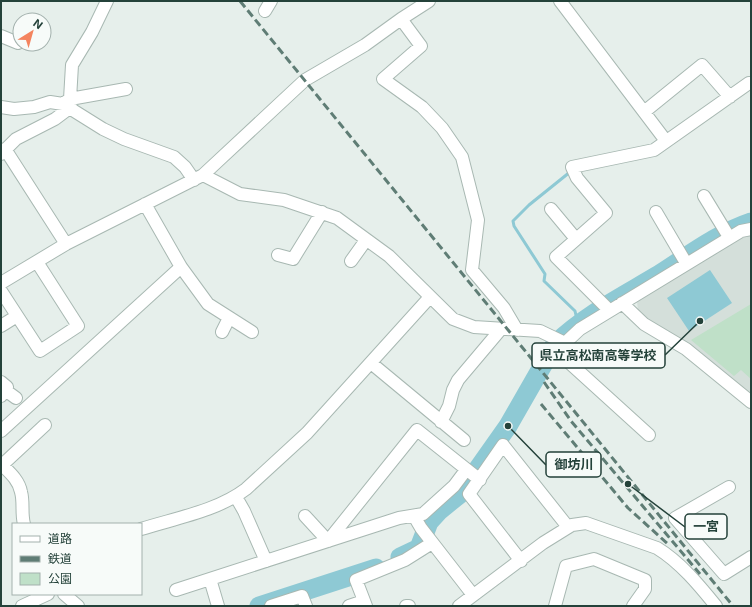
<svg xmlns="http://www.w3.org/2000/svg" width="752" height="607" viewBox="0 0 752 607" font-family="Inter,'Noto Sans JP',sans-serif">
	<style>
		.built { fill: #d4dfda }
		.green { fill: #bfe0c8 }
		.water { fill: #8ec9d4 }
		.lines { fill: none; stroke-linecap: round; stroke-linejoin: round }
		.stream { stroke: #8ec9d4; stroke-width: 3 }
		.river { stroke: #8ec9d4; stroke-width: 19 }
		.minor-casing { stroke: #a8b8b2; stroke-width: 14 }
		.minor { stroke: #fff; stroke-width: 12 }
		.rail { stroke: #5f7d75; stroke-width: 3; stroke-dasharray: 8 4; stroke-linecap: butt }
		.leader { fill: none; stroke: #24423a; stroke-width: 1.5 }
		.callout-dot { fill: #24423a; stroke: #f7fbf9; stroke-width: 1.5 }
		.callout { fill: #f7fbf9; stroke: #24423a; stroke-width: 1.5 }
		.callout-label { font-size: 13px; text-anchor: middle; font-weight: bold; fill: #24423a }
	</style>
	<rect width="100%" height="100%" fill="#e6efeb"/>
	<path class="built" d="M751 232V396L697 349 661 329 638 312 637 301Z"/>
	<path class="green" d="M751 304V379L741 370 734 376 691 340Z"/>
	<path class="water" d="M710 270 732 303 689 331 667 298Z"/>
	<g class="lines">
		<path class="stream" d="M570 172 529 205 513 221 514 226 545 274 544 281 575 311 578 324"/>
		<path class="river" d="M400 557 419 548 429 522 439 511 460 494 508 426 555 344C585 315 623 296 658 275 688 256 718 233 751 222
			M259 606 376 568"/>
		<g class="minor-casing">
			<path id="minor" d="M560 1 666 141
				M265 11 271 1
				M401 19 421 46 383 79 422 107 442 128 462 157 478 220 472 270 504 308 517 330
				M1 36 18 43
				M70 99 72 65 92 32 107 1
				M64 103 70 99 126 89
				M1 107 14 109 34 107 50 102 63 104 103 129 124 139 174 157 185 167 194 180
				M644 112 702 65 730 97
				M5 149 66 244
				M1 154 16 139 55 119 71 107
				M203 175 240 194 284 200 337 218 389 256 453 319 474 327 540 331 565 343
				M704 196 729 237
				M145 204 181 267 208 304 252 332
				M551 209 576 239
				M656 212 686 263
				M278 255 293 259 322 212
				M351 261 366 240
				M1 283 66 244 203 175 305 80 365 45 401 19 429 1
				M1 291 40 351 78 326 37 262
				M622 303 644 324 686 349 751 402
				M609 310 556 257 606 213 577 178 572 167 654 150 749 83
				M1 326 17 316
				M222 332 229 318
				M371 363 464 440
				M1 382 7 387 1 396
				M5 390 16 398
				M441 422 449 406 453 390 458 380 501 329
				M1 431 181 267
				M649 435 562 356 565 343 580 329 741 231 751 229
				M1 464C9 472 19 480 21 492 24 502 21 513 24 524
				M2 465 45 425
				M729 487 675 518 724 574 751 557
				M236 497 244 511 266 561
				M305 516 328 541 417 430 480 480
				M414 516 421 528 473 595
				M141 529C176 518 217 511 246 489L307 433 430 297
				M521 561 469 494 503 445 568 527
				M210 579 218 606
				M176 590 399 518 423 514 454 486 466 470
				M64 594 78 606
				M22 606 48 594
				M271 606 302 596 306 606
				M349 606 364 601
				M366 606 356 580 405 560 432 543
				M406 606H409
				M459 606 543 543 572 525 586 523 657 548C680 562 699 585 716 606
				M555 606 566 566 594 559 645 580V589L633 606"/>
		</g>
		<use href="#minor" class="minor"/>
		<path class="rail" d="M240 1 733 606
			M544 382 571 421 700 574
			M541 404 628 508 669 545"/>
	</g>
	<path class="leader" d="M700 321L665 355M508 426L546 465M628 484L685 527"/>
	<g class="callout-dot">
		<circle cx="700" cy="321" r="4"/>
		<circle cx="508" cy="426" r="4"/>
		<circle cx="628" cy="484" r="4"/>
	</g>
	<g class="callout">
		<rect x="532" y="343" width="133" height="25" rx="4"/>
		<rect x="546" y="452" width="55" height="25" rx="4"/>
		<rect x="685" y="514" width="42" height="25" rx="4"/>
	</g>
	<g class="callout-label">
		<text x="598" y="360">県立高松南高等学校</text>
		<text x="574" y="469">御坊川</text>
		<text x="706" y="531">一宮</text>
	</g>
	<rect width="752" height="607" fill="none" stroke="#24423a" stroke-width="4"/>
	<rect x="12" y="523" width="130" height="72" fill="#f7fbf9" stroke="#a3b1ad"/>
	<rect x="20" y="536" width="20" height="6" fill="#ffffff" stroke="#a3b1ad"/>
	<text x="48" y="543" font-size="12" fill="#24423a">道路</text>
	<rect x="20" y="556" width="20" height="6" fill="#5f7d75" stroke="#a3b1ad"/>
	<text x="48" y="563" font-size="12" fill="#24423a">鉄道</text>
	<rect x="20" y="573" width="20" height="12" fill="#bfe0c8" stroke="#a3b1ad"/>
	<text x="48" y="583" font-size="12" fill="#24423a">公園</text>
	<g transform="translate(32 32) rotate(37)"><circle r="19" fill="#f7fbf9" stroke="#a3b1ad"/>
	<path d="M0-3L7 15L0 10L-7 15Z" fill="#f4845f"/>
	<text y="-6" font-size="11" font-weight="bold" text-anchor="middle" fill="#24423a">N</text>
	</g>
</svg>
